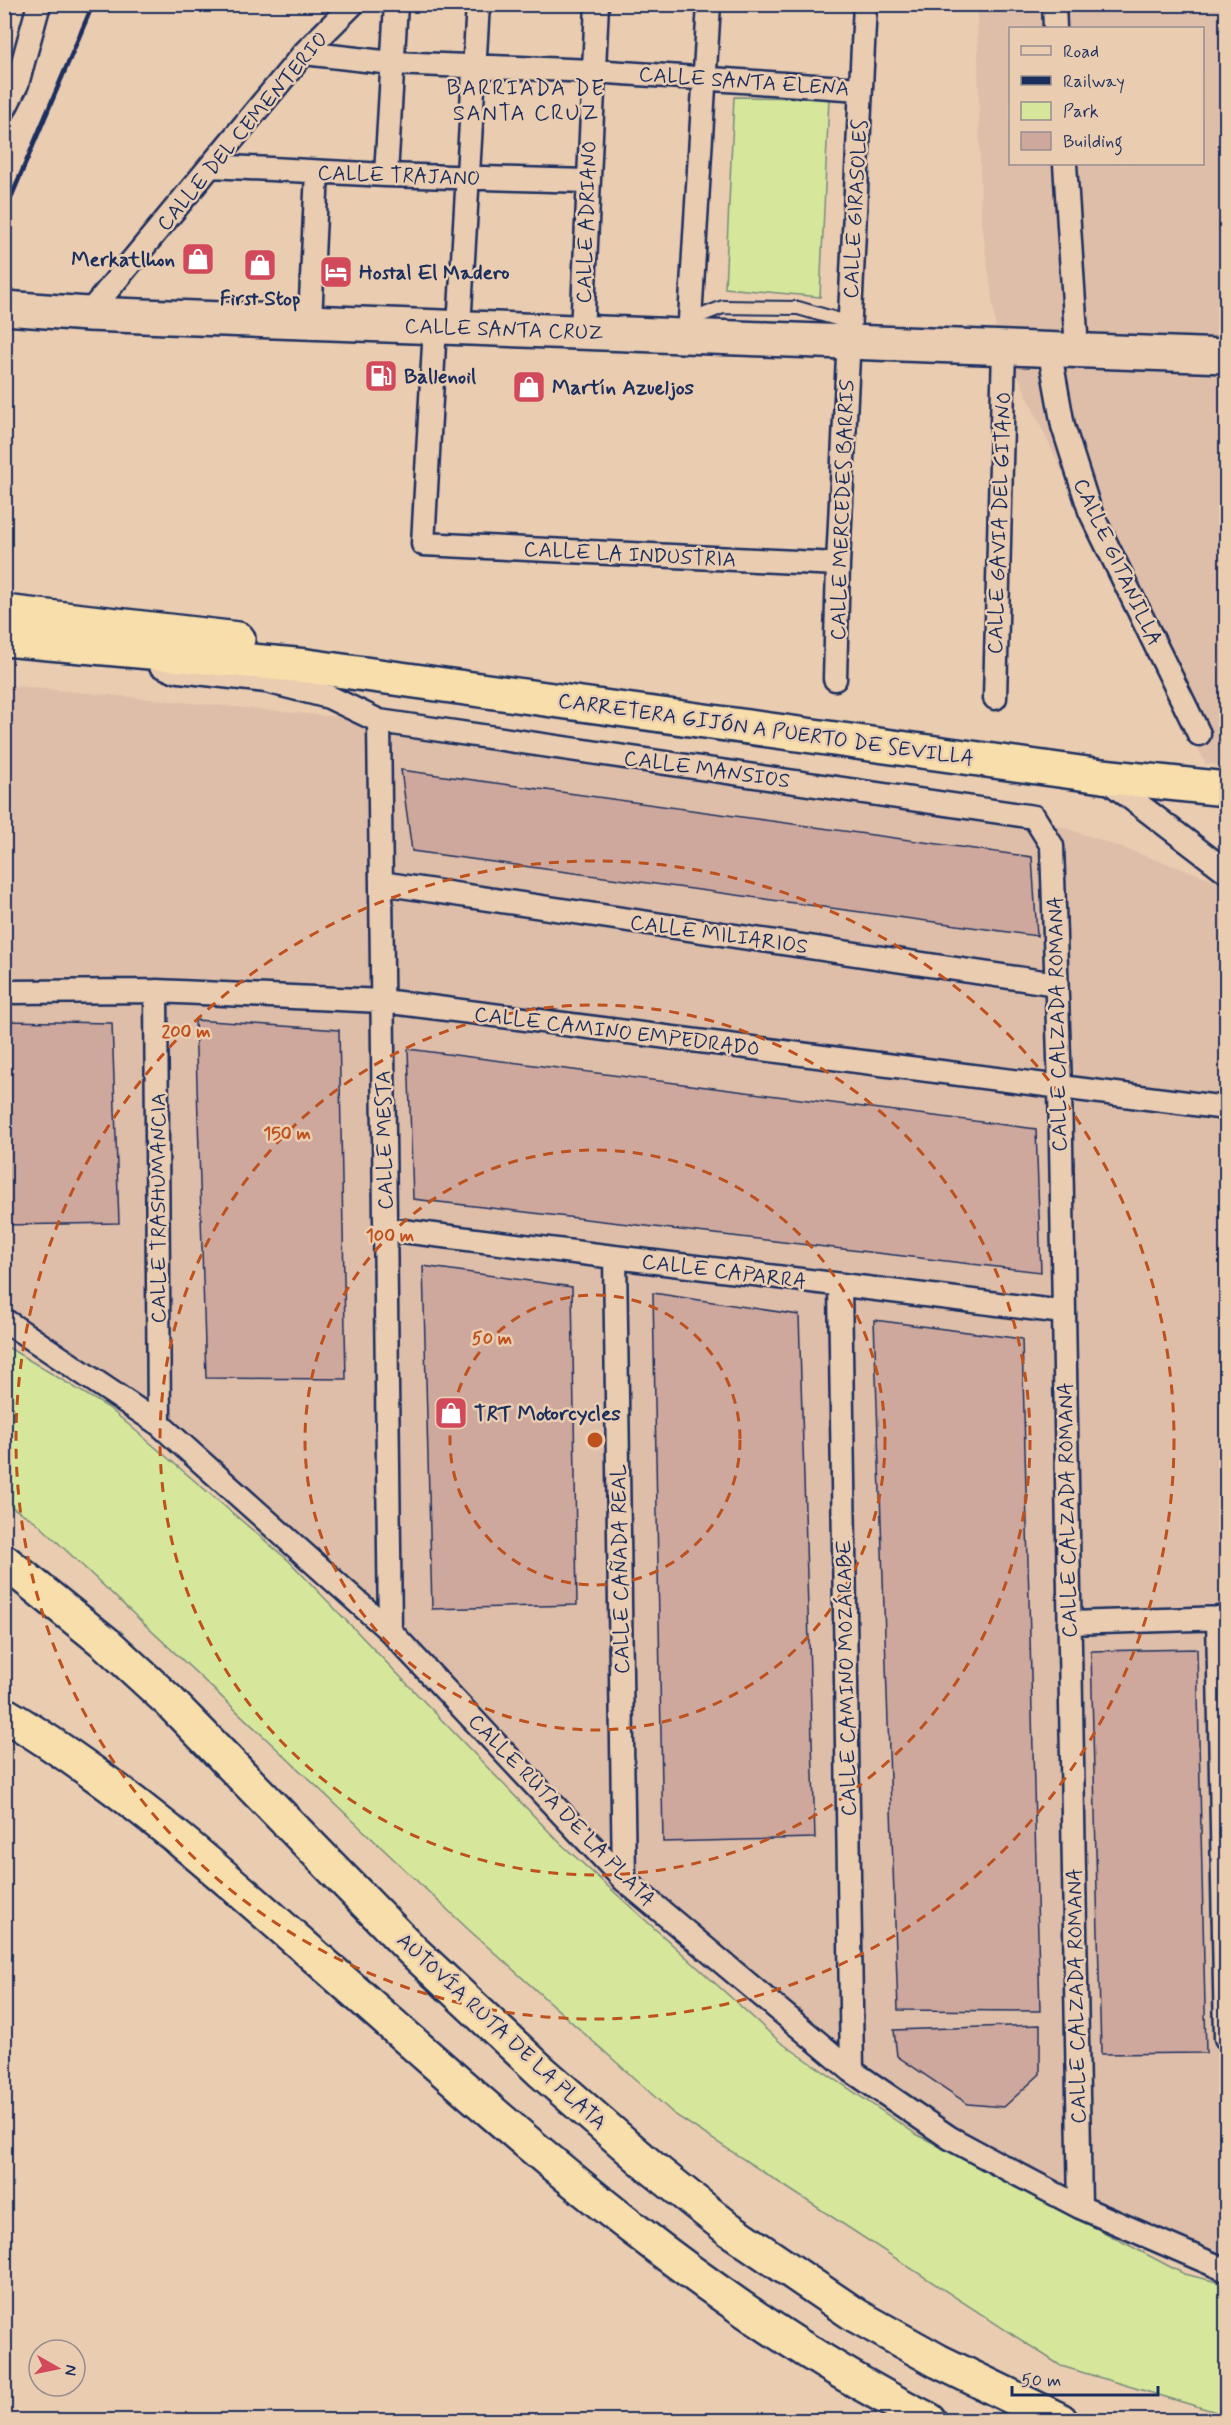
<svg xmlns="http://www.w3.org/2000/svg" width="1231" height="2425" viewBox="0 0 1231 2425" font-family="Mynerve,sans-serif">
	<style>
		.built { fill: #debea9; fill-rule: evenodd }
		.green { fill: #d6e79b; stroke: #788b7c; stroke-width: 1.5 }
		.building { fill: #cea89d; stroke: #1b2f5e; stroke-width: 1.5 }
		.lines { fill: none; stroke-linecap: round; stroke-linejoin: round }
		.service-casing { stroke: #1b2f5e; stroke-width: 16 }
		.minor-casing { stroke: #1b2f5e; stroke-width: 27 }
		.secondary-casing { stroke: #1b2f5e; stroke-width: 38 }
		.trunk-casing { stroke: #1b2f5e; stroke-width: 38 }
		.motorway-casing { stroke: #1b2f5e; stroke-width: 38 }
		.service { stroke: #eaccb1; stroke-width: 12 }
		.minor { stroke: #eaccb1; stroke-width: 22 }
		.secondary { stroke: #eaccb1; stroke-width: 33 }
		.trunk { stroke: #f8deab; stroke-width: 33 }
		.motorway { stroke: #f8deab; stroke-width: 33 }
		.rail { stroke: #1b2f5e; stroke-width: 4.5 }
		.ring { fill: none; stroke: #bf511c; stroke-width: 3; stroke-dasharray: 10 8 }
		.labels { text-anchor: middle; stroke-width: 5; stroke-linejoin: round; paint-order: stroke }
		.street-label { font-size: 21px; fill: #1b2f5e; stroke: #eaccb1 }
		.poi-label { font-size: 21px; font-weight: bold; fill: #1b2f5e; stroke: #eaccb1; text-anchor: start }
		.neighbourhood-label { font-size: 22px; letter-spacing: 1.5px; fill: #1b2f5e; stroke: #eaccb1 }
		.centre { fill: #bf511c; stroke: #eaccb1; stroke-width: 3 }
		.ring-label { font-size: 18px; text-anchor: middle; font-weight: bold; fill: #bf511c; stroke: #eaccb1; stroke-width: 5; stroke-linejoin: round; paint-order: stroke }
	</style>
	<rect width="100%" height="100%" fill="#eaccb1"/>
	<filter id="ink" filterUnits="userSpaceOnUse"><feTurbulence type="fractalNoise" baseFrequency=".0167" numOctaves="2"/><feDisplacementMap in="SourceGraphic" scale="12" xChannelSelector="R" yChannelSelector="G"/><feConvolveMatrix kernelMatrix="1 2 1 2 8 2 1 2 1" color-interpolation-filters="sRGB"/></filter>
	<g filter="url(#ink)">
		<path class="built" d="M977 5H1226V766L1206 764 1088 538 1065 478 996 329 981 215ZM1010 28H1202V164H1010Z
			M4 685 379 721 1034 817 1226 884V2270L1080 2207 852 2071 624 1880 390 1631 159 1424 5 1320Z"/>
		<path class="green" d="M734 97 829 98 820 297 725 288Z
			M4 1345 109 1408 289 1561 560 1843 780 2042 916 2134 1184 2274 1226 2284V2415L1061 2366 674 2114 469 1930 35 1521 5 1503Z"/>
		<path class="building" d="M401 770 1032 857 1037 936 412 851Z
			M195 1020 339 1030 346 1379 206 1378Z
			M4 1021 112 1023 119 1223 4 1225Z
			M408 1049 1036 1129 1041 1272 413 1199Z
			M423 1266 572 1287 577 1605 432 1609Z
			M653 1293 799 1315 815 1838 663 1842Z
			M874 1320 1022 1339 1040 2011 898 2010Z
			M1197 1649 1206 2053 1101 2054 1091 1651Z
			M1040 2025V2074L1004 2107 968 2104 897 2056 894 2030Z"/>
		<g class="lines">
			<g class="service-casing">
				<path id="service" d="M690 320 723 307 798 308 854 324"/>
			</g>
			<g class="minor-casing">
				<path id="minor" d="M1054 4 1055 28
					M304 53 392 63 593 71 860 89
					M4 110 17 84 39 4
					M1065 164 1077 349
					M211 166 386 175 587 181
					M386 175 396 4
					M88 314 304 53 353 4
					M310 321 317 172
					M435 326 423 544 838 564
					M459 327 478 4
					M582 332 597 4
					M689 336 709 4
					M1049 348 1063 426 1090 511 1199 734
					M160 665 171 670 266 681 329 697 379 721 1034 817 1052 846 1060 1088 1080 2207
					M835 679 838 564 865 4
					M995 698 1004 347
					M379 721 390 1631
					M1103 777 1226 871
					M381 883 1056 984
					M156 991 159 1424
					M4 992 156 991 383 1001 1226 1108
					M386 1229 1063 1312
					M615 1257 624 1880
					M840 1285 852 2071
					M4 1320 159 1424 390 1631 624 1880 852 2071 950 2138 1019 2175 1080 2207 1226 2270
					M1218 1618 1226 2038
					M1069 1623 1226 1618"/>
			</g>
			<g class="secondary-casing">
				<path id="secondary" d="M4 308 88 314 1226 356"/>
			</g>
			<g class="trunk-casing">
				<path id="trunk" d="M4 612 238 639
					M4 639 307 666 1102 776 1226 789"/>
			</g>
			<g class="motorway-casing">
				<path id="motorway" d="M4 1561 107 1644 169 1701 413 1951 541 2071 651 2167 729 2229 857 2316 938 2361 1060 2420
					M4 1714C133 1791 242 1892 353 1990 532 2149 714 2312 929 2420"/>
			</g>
			<use href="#service" class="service"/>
			<use href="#minor" class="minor"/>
			<use href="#secondary" class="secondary"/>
			<use href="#trunk" class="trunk"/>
			<use href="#motorway" class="motorway"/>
			<path class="rail" d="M4 214 93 4"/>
		</g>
	</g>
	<g class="ring">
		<circle cx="595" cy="1440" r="145"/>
		<circle cx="595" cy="1440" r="290"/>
		<circle cx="595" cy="1440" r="435"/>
		<circle cx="595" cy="1440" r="579"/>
	</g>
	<defs>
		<g id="shop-square" transform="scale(1.725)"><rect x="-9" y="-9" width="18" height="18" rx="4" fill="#d1495b" stroke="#eaccb1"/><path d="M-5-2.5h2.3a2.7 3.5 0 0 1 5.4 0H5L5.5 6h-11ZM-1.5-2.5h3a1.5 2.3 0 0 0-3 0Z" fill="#fff"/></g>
		<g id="hotel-square" transform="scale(1.725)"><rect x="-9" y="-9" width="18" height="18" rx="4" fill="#d1495b" stroke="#eaccb1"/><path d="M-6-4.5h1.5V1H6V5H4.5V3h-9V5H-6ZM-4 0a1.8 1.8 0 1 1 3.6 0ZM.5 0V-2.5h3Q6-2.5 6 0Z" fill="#fff"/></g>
		<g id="fuel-square" transform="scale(1.725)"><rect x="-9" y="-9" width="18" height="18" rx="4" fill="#d1495b" stroke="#eaccb1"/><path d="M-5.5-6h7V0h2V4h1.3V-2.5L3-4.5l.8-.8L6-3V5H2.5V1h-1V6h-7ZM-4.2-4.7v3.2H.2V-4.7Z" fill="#fff"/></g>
	</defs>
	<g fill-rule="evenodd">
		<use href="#shop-square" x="198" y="259"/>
		<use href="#shop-square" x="260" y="265"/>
		<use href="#hotel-square" x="336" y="272"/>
		<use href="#fuel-square" x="381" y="376"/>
		<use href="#shop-square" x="529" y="387"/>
		<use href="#shop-square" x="451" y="1413"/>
	</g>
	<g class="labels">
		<g class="street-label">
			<text transform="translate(744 81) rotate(4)" y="7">CALLE SANTA ELENA</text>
			<text transform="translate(242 131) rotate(-50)" y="7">CALLE DEL CEMENTERIO</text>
			<text transform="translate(399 175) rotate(2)" y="7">CALLE TRAJANO</text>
			<text transform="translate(855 209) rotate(-87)" y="7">CALLE GIRASOLES</text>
			<text transform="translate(586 222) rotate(-88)" y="7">CALLE ADRIANO</text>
			<text transform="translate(504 329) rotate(2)" y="7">CALLE SANTA CRUZ</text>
			<text transform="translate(842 510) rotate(-88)" y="7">CALLE MERCEDES BARRIS</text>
			<text transform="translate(999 523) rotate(-88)" y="7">CALLE GAVIA DEL GITANO</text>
			<text transform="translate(630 554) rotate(3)" y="7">CALLE LA INDUSTRIA</text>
			<text transform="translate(1118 562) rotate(65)" y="7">CALLE GITANILLA</text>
			<text transform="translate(766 729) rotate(8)" y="7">CARRETERA GIJÓN A PUERTO DE SEVILLA</text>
			<text transform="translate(707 769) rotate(8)" y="7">CALLE MANSIOS</text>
			<text transform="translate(719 934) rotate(8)" y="7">CALLE MILIARIOS</text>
			<text transform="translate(1057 1024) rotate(-91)" y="7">CALLE CALZADA ROMANA</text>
			<text transform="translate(617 1031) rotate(7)" y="7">CALLE CAMINO EMPEDRADO</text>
			<text transform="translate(384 1140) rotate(-91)" y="7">CALLE MESTA</text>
			<text transform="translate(158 1208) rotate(-90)" y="7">CALLE TRASHUMANCIA</text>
			<text transform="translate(724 1271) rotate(7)" y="7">CALLE CAPARRA</text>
			<text transform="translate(1067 1510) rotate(-91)" y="7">CALLE CALZADA ROMANA</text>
			<text transform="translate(620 1569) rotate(-91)" y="7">CALLE CAÑADA REAL</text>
			<text transform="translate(846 1678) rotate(-91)" y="7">CALLE CAMINO MOZÁRABE</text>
			<text transform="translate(562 1810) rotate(46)" y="7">CALLE RUTA DE LA PLATA</text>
			<text transform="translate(1076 1996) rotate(-91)" y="7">CALLE CALZADA ROMANA</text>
			<text transform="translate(502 2031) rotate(43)" y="7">AUTOVÍA RUTA DE LA PLATA</text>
		</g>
		<g class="poi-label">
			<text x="175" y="266" text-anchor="end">Merkatlhon</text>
			<text x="359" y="279">Hostal El Madero</text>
			<text x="260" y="305" text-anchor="middle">First Stop</text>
			<text x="404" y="383">Ballenoil</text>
			<text x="552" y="394">Martín Azueljos</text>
			<text x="474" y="1420">TRT Motorcycles</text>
		</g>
		<g class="neighbourhood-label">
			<text x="526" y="95">BARRIADA DE<tspan x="526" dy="25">SANTA CRUZ</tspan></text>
		</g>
	</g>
	<circle cx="595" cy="1440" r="9" class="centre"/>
	<g class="ring-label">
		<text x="186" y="1037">200 m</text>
		<text x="287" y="1139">150 m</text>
		<text x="390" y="1241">100 m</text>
		<text x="492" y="1344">50 m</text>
	</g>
	<rect width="1231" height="2425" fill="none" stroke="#eaccb1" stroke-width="24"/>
	<rect x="12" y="12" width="1207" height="2401" fill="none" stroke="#1b2f5e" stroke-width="2" filter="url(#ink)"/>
	<rect x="1009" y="27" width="195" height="138" fill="#eaccb1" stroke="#978d90" stroke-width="1.5"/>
	<rect x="1021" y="46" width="30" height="9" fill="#eaccb1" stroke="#978d90" stroke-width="1.5"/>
	<text x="1063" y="57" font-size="18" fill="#1b2f5e">Road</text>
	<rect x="1021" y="76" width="30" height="9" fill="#1b2f5e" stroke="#978d90" stroke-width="1.5"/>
	<text x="1063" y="87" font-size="18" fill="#1b2f5e">Railway</text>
	<rect x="1021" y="102" width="30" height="18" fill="#d6e79b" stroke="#978d90" stroke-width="1.5"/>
	<text x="1063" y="117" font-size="18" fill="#1b2f5e">Park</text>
	<rect x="1021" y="132" width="30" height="18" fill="#cea89d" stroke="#978d90" stroke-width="1.5"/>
	<text x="1063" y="147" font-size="18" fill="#1b2f5e">Building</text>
	<g transform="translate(57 2368) rotate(99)"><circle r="28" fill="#eaccb1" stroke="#978d90" stroke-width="1.5"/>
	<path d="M0-4.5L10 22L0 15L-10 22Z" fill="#d1495b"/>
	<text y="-9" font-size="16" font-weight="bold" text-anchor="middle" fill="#1b2f5e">N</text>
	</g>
	<path d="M1012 2386v9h146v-9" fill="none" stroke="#1b2f5e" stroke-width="3"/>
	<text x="1021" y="2386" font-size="18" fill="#1b2f5e" stroke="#eaccb1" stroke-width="4.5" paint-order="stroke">50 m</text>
</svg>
